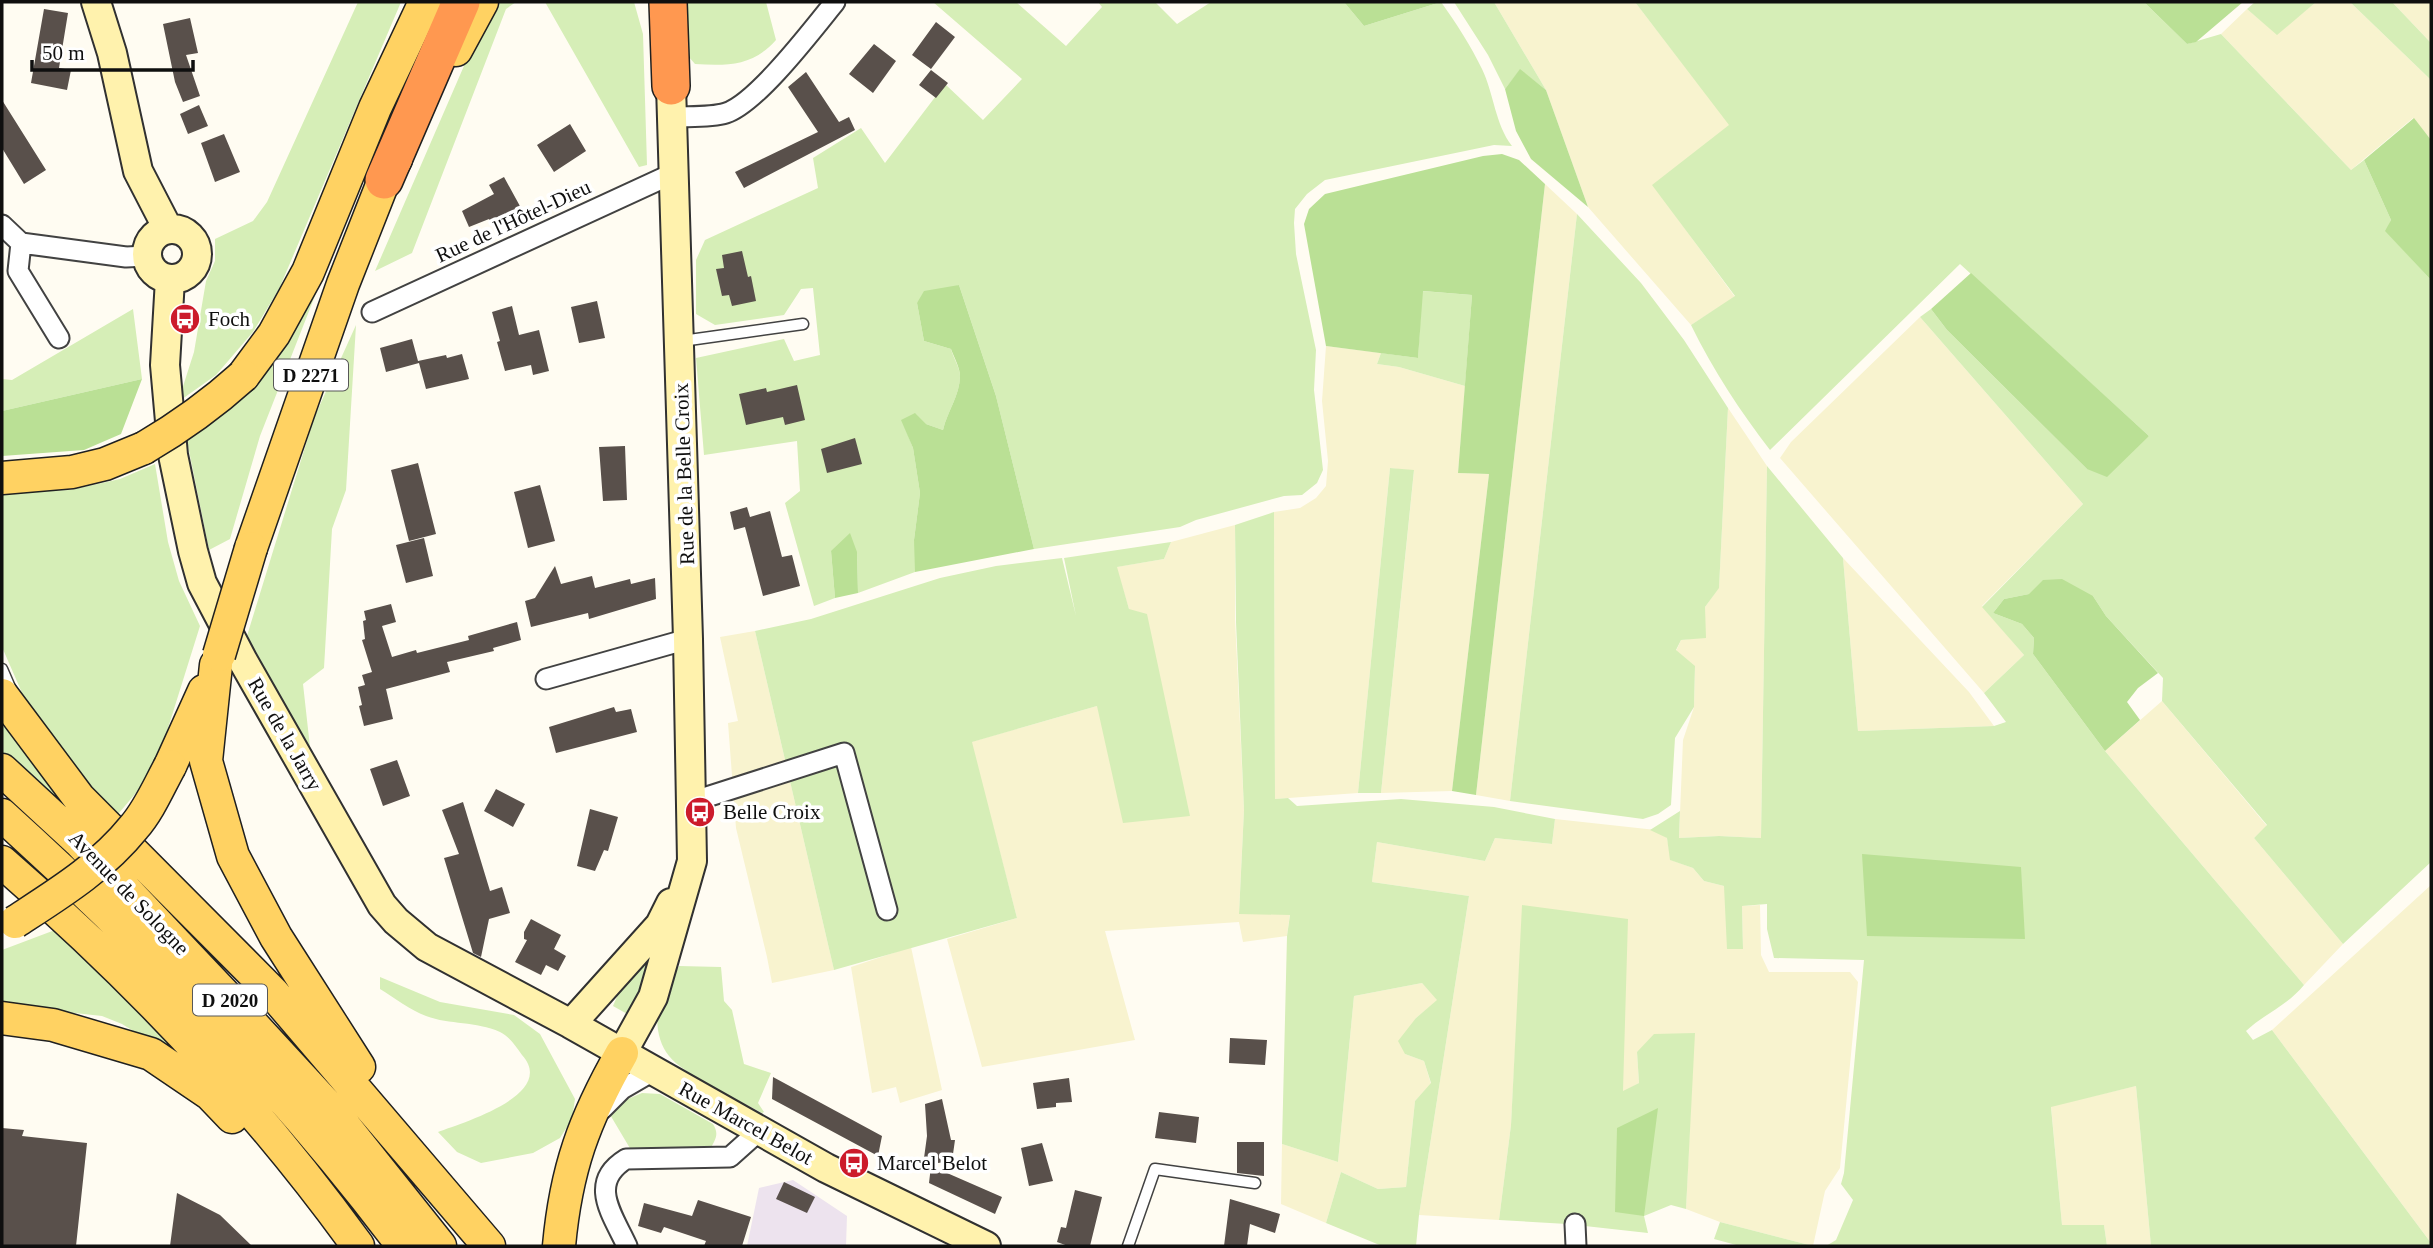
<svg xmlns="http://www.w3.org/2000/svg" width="2433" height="1248" viewBox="0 0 2433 1248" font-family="'Times New Roman',serif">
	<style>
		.industrial { fill: #ede3ee }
		.farmland { fill: #f8f3cf }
		.green { fill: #d6eeb7 }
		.forest { fill: #bae095 }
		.building { fill: #59504b }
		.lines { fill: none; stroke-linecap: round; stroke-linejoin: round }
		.lane-casing { stroke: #424242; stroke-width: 13 }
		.street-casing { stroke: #424242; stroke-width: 23 }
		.secondary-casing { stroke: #313131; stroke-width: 32 }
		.primary-casing { stroke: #202020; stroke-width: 35 }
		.highway-casing { stroke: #202020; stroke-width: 40 }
		.lane { stroke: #fff; stroke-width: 10 }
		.street { stroke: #fff; stroke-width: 19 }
		.secondary { stroke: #fff2ad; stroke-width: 28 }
		.primary { stroke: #ffd262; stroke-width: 32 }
		.highway { stroke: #ff9850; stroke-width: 37 }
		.primary-bridge-casing { stroke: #202020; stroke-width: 35; stroke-linecap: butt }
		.primary-bridge { stroke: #ffd262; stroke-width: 32 }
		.labels { text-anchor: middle; stroke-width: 7; stroke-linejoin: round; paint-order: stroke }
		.shield { fill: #fff; stroke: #575757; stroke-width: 2 }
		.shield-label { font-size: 19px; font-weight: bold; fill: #0f0f0f }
		.street-label { font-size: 21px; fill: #0f0f0f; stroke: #fff }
		.poi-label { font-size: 21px; fill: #0f0f0f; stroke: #fff; text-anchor: start }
	</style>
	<rect width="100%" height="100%" fill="#fffcf2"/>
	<path class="industrial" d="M793 1180 847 1216 846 1246H747L759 1188Z"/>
	<path class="farmland" d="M1494 2H1635L1730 125 1653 185 1735 297 1691 325 1588 207 1546 90Z
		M2316 2H2350L2431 80V140L2413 118 2351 170 2221 34 2247 9 2277 34Z
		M2392 2H2431V43Z
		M1545 184 1577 214 1510 801 1476 795Z
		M1920 317 2083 504 1982 606 2024 655 1984 693 1780 458 1791 442Z
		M1326 346 1381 353 1377 364 1399 367 1465 386 1458 473 1489 474 1452 791 1381 793 1414 471 1390 468 1358 793 1275 799 1274 512 1300 508 1316 498 1326 486 1328 461 1322 401Z
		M1728 408 1767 466 1761 838 1719 836 1679 838 1683 740 1694 707 1695 667 1676 651 1681 640 1705 637V607L1719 587Z
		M1235 525V618L1244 810 1239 913 1290 914 1287 936 1243 942 1239 922 1105 931 1135 1040 982 1067 947 939 1017 918 971 742 1097 706 1129 609 1116 567 1164 559 1171 542Z
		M1843 558 1969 692 1994 726 1858 731Z
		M755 631 834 970 772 983 767 957 736 828 728 723 738 721 720 637Z
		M2162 701 2267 826 2254 838 2343 944 2304 985 2105 751Z
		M1555 819 1656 830 1667 838 1671 860 1693 868 1704 881 1724 886 1743 948 1742 906 1760 905 1761 955 1769 972H1850L1858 982 1840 1168 1825 1191 1813 1246 1720 1222 1686 1209 1694 1033 1637 1052 1639 1083 1623 1092V1053L1523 905 1511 1125 1499 1220 1419 1215 1469 896 1372 882 1377 842 1485 861 1495 838 1552 844Z
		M2431 885V1243L2272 1030Z
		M911 947 942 1090 900 1103 896 1087 872 1093 851 967Z
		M1422 983 1438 1000 1416 1018 1405 1054 1424 1061 1431 1084 1415 1101 1406 1187 1378 1189 1341 1172 1326 1223 1281 1204 1282 1144 1338 1162 1354 996Z
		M2136 1086 2151 1246H2107L2104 1225H2062L2051 1106Z"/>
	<path class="green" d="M358 2H401L279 289 253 332 216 375 178 402 194 352 206 281 215 261V239L253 221 267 202Z
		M501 2H516L506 9 412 253 375 271 480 29Z
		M545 2H634L643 34 647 165 639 167Z
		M680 2H766L776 40C753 66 728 66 695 64L682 49Z
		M933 2H1016L1066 46 1102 7 1098 2H1155L1177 24 1211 2H1344L1364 26 1441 2C1456 23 1471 46 1482 69 1494 94 1495 124 1512 146L1494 145 1325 180 1307 194 1295 209 1294 223 1296 254 1316 350 1314 390 1323 470 1317 483 1302 495 1284 496 1196 520 1180 527 1034 549 996 396 959 285 917 303 924 341 951 349C953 357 960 368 960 376 960 395 947 412 943 430L926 424 902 420 913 448 920 493 914 540 916 547 915 572 858 593 857 552 831 551 835 598 814 606 785 503 800 491 797 441 704 455 696 358 784 339 794 361 820 355 813 288 801 289 784 315 715 325 696 314V260L705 240 818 188 813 158 861 128 885 163 945 84 983 120 1022 79Z
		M1454 2H1494L1546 90 1520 70 1505 89 1488 55Z
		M1635 2H2144L2187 44 2221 34 2351 170 2364 160 2391 220 2386 231 2431 280V862L2343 944 2254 838 2267 825 2162 701 2163 678 2106 616 2093 596 2029 594 2004 599 1993 613 2022 624 2034 638 2033 654 2105 751 2304 985C2288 1005 2264 1014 2246 1031L2253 1040 2272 1030 2431 1243V1246H2151L2136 1086 2051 1107 2062 1225H2104L2107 1246H1826L1836 1240 1853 1200 1841 1184 1844 1173 1864 960 1774 958 1767 929V904L1742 906 1743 949H1727L1724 886 1704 881 1693 868 1670 860 1667 838 1650 830 1680 811 1679 838 1719 836 1761 838 1767 466 1843 558 1858 731 1994 726 2006 722 1984 693 2024 655 1982 607 2083 504 1920 317 1931 309 1947 330 2087 469 2149 436 1960 264 1770 450C1740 411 1713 370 1691 325L1735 296 1652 185 1729 125Z
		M2255 2H2316L2277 35 2247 9Z
		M2350 2H2392L2431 43V80Z
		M1577 214 1641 283 1684 340 1728 408 1719 588 1705 607 1706 638 1681 640 1676 650 1695 666 1694 707 1675 738 1671 805 1658 814 1643 819 1510 801Z
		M322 278 260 436 230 539 209 550 187 441 219 416Z
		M1422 291 1472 295 1465 386 1399 367 1377 364 1381 353 1418 358Z
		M133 309 142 379 2 411V379L12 380Z
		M356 325 346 490 332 529 324 668 303 684 310 747 246 639 314 418Z
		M155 464 168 542 179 581 200 626 163 744 140 788 114 819 43 741 2 647V492L70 490 120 479Z
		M1390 468 1414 470 1381 793H1358Z
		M1274 512 1275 799 1288 798 1297 806 1401 799 1494 807 1555 819 1552 844 1495 838 1485 861 1377 842 1372 882 1469 896 1419 1215 1416 1246H1382L1326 1223 1341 1172 1378 1189 1406 1187 1415 1101 1431 1083 1424 1061 1405 1054 1398 1041 1416 1018 1437 1000 1422 983 1354 996 1338 1162 1282 1144 1287 936 1290 915 1239 914 1244 810 1236 622 1235 525Z
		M1171 542 1164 559 1117 567 1129 609 1147 614 1190 816 1123 823 1097 706 972 742 1017 918 834 970 755 631 811 619 940 578 996 566 1062 558 1076 616 1064 558Z
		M2 708 89 835 2 753Z
		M1522 905 1628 919 1623 1091 1639 1083 1637 1052 1654 1034 1695 1033 1686 1209 1671 1205 1644 1216 1648 1233 1567 1224 1499 1220 1511 1125Z
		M55 930 134 1007 163 1030 190 1062 164 1050 122 1024 102 1016 2 1005V950Z
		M648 956 656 962 629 1015 613 1006 622 985Z
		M679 966 721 967 724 1001 732 1010 744 1064 771 1073 758 1103 764 1112 762 1113C740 1101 683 1074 669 1056 657 1042 654 1017 661 999 665 988 673 977 679 966Z
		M380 977 440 1002 514 1015 540 1034 575 1099 572 1119 560 1138 533 1153 481 1163 457 1152 438 1132C461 1123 558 1095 522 1055 516 1047 509 1036 500 1032 476 1021 450 1025 426 1016 410 1010 395 998 380 989Z
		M642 1093 660 1094 713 1124C719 1134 716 1138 711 1148L631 1150 609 1113 623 1101Z
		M1720 1222 1813 1246H1814H1740L1714 1239Z"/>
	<path class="forest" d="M1344 2H1441L1364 26Z
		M2144 2H2243L2196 42 2187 44Z
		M1520 69 1546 90 1588 207 1531 159 1516 131 1505 89Z
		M2414 118 2431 140V280L2385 231 2391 220 2364 160Z
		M1502 154 1519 160 1545 184 1476 795 1452 791 1489 474 1458 473 1472 295 1423 291 1418 358 1326 346 1304 224 1309 209 1325 194 1483 156Z
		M1971 273 2149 436 2107 477 2087 469 1947 330 1931 309Z
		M959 285 996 396 1034 549 915 572 914 540 920 493 913 448 901 420 915 413 926 424 943 430C947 412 960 395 960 376 960 368 954 357 951 349L924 341 917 303 924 291Z
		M142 379 121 434 84 450 2 456V411Z
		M850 533 857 552 858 593 835 598 831 551Z
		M2062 579 2093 596 2106 616 2158 673 2138 688 2127 702 2140 720 2105 751 2033 654 2034 638 2022 624 1993 613 2004 599 2029 594 2043 580Z
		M1862 854 2021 867 2025 939 1867 936Z
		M1658 1108 1644 1216 1615 1212 1617 1128Z"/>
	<path class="building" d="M44 9 68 13 59 68 71 70 67 90 31 83Z
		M190 18 198 53 186 55 200 96 183 102 175 82 163 24Z
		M936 22 955 37 931 69 912 55Z
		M874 44 896 61 873 93 849 74Z
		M931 70 948 83 936 98 919 85Z
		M806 72 839 122 849 117 855 130 744 188 735 172 818 132 788 87Z
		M2 100 46 170 24 184 2 148Z
		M199 105 208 126 188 134 180 114Z
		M570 124 586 151 554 172 537 145Z
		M224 134 240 172 215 182 201 143Z
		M504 177 521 208 491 223 489 219 469 227 462 211 494 194 489 185Z
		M742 251 748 277 751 276 756 301 732 306 729 295 722 296 716 269 724 268 722 255Z
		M597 301 605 338 579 343 571 307Z
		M512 306 519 335 539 330 549 371 533 375 531 365 505 371 497 342 500 341 492 312Z
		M412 339 418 361 446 355 447 358 462 354 469 379 426 389 419 363 386 372 380 348Z
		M797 385 805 420 785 425 783 417 746 425 739 394 766 388 767 392Z
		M855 438 862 464 827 473 821 449Z
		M625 446 627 500 603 501 599 447Z
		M418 463 436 534 409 541 391 470Z
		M540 485 555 541 528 548 514 492Z
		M747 507 750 517 770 511 782 557 792 555 800 586 763 596 745 527 734 530 730 512Z
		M424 538 433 576 406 583 396 545Z
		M555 566 561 584 592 576 595 588 630 579 631 584 655 578 656 599 589 619 588 613 531 627 525 601 535 598Z
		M391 604 396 622 382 626 392 657 416 650 417 653 469 640 468 636 517 622 521 640 493 648 494 651 447 662 450 672 386 689 393 719 364 726 359 706 362 705 358 687 365 685 362 675 372 672 362 640 365 639 363 621 366 620 364 611Z
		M614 707 616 712 631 709 637 732 556 753 549 727Z
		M397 760 410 796 383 806 370 769Z
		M496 789 525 804 513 827 484 811Z
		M463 802 490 891 502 887 510 913 489 919 481 957 473 953 444 858 459 854 442 810Z
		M590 809 618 817 608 851 604 850 595 871 577 866Z
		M531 919 561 935 554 949 566 956 558 971 546 965 541 975 515 962 527 940 524 939V932Z
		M1230 1038 1267 1040 1265 1065 1229 1063Z
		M773 1077 882 1136 878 1156 772 1099Z
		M1069 1078 1072 1102 1056 1103V1107L1037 1109 1033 1083Z
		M942 1099 951 1140H955L952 1161 931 1164 932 1159 924 1158 927 1136 925 1104Z
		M1159 1112 1199 1117 1196 1143 1155 1138Z
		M2 1128 24 1130 22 1136 87 1143 76 1246H2Z
		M1237 1142H1264V1176L1237 1173Z
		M1042 1143 1053 1181 1029 1186 1021 1148Z
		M931 1166 1002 1197 995 1214 929 1183Z
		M784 1182 815 1197 807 1213 776 1199Z
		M1075 1190 1102 1197 1090 1246H1068L1057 1242 1061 1227 1066 1228Z
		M177 1193 220 1215 252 1246H170Z
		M1230 1199 1280 1214 1275 1233 1250 1224 1247 1246H1224Z
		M698 1200 751 1217 742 1246H704L706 1241 664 1227 661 1233 638 1226 644 1203 692 1216Z"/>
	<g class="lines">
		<g class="lane-casing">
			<path id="lane" d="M682 341 803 324
				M2 669 12 692
				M1128 1246 1155 1169 1255 1183"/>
		</g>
		<g class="street-casing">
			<path id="street" d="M672 117C688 116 710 118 726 113 757 103 813 29 835 2
				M2 225 21 243 126 257 147 256
				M21 243 18 271 59 338
				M372 312 674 173
				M546 679 688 639
				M691 802 844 753 887 910
				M602 1109 622 1089 653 1071
				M1575 1224 1576 1246
				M627 1246C613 1215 587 1183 626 1159L730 1157 759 1131"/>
		</g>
		<g class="secondary-casing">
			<path id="secondary" d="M96 2 112 53 138 171 168 229
				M147 254a25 25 0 1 1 50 0a25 25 0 1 1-50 0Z
				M170 279 165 365 173 455 193 551 202 583 243 661 382 905 396 921 427 947 571 1024 826 1168 986 1246
				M571 1024 660 925 671 903
				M622 1053 653 997 692 861 688 639 671 86"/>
		</g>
		<g class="primary-casing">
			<path id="primary" d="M456 50 482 2
				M243 376 274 334 308 272 375 108 425 2
				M2 478 72 472 105 464 144 448
				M251 548 343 284 384 180 396 159
				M216 665 206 761 233 856 276 937 359 1067
				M2 695 79 798 272 992 489 1246
				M170 766 204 691
				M2 770 80 842 238 1009 334 1113 440 1246
				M2 815C147 946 285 1090 403 1246
				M2 862C134 976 256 1105 358 1246
				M2 1018 53 1025 151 1054 210 1094 232 1117
				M559 1246C566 1169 584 1120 622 1053"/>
		</g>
		<g class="highway-casing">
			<path id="highway" d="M668 2 671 86
				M384 180 461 2"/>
		</g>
		<use href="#lane" class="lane"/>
		<use href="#street" class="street"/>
		<use href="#secondary" class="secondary"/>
		<use href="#primary" class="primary"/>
		<use href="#highway" class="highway"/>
		<g class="primary-bridge-casing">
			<path id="primary-bridge" d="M144 448C180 427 212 404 243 376
				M219 655 251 548
				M15 922C58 894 101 868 134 827 149 810 159 786 170 766"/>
		</g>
		<use href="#primary-bridge" class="primary-bridge"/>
	</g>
	<defs>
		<g id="bus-disc" transform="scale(1.575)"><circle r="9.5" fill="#cc1b2b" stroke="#fff"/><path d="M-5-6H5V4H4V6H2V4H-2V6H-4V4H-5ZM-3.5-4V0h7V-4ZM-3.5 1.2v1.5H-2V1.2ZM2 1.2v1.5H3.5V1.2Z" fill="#fff"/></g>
	</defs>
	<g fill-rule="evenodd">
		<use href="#bus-disc" x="185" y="319"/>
		<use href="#bus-disc" x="700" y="812"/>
		<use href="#bus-disc" x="854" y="1163"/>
	</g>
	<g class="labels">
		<g class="shield">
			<rect x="274" y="359.5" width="74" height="31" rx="5"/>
			<rect x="193" y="984.5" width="74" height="31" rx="5"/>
		</g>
		<g class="shield-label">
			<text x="311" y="382">D 2271</text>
			<text x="230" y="1007">D 2020</text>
		</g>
		<g class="street-label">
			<text transform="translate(513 221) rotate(-25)" y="7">Rue de l'Hôtel-Dieu</text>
			<text transform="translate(684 474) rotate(-92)" y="7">Rue de la Belle Croix</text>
			<text transform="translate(285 734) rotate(60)" y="7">Rue de la Jarry</text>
			<text transform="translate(129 893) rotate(46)" y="7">Avenue de Sologne</text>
			<text transform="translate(746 1123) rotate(29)" y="7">Rue Marcel Belot</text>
		</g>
		<g class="poi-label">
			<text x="208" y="326">Foch</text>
			<text x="723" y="819">Belle Croix</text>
			<text x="877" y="1170">Marcel Belot</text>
		</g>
	</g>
	<rect width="2433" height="1248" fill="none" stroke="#0f0f0f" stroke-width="7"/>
	<path d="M32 60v10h161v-10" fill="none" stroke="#0f0f0f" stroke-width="3.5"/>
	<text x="42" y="60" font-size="21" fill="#0f0f0f" stroke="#ffffff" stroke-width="5" paint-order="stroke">50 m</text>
</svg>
